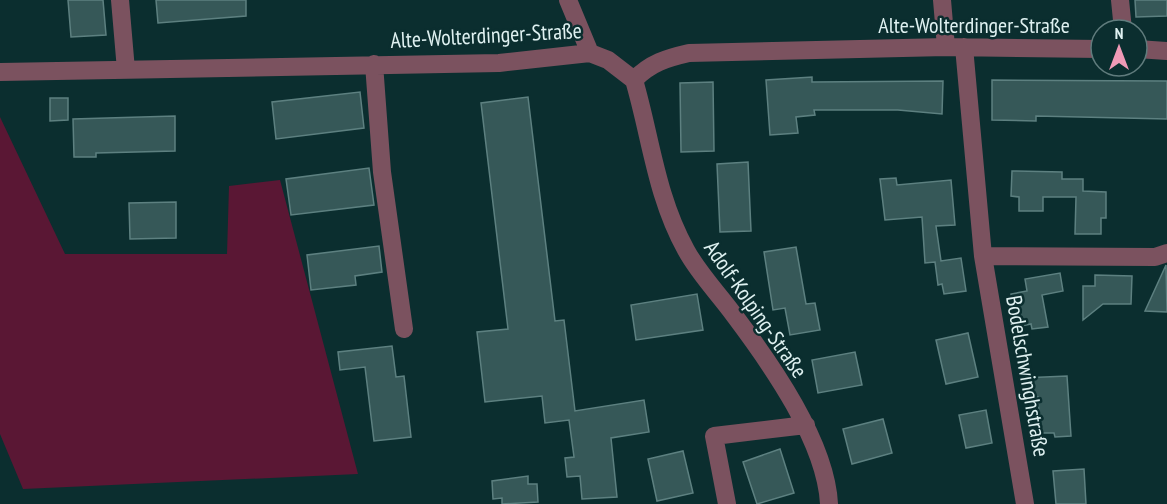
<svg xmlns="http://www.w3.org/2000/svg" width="1167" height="504" viewBox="0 0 1167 504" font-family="'PT Sans Narrow',sans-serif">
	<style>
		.green { fill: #5a1734 }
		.building { fill: #365858; stroke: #5d8080; stroke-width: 1.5 }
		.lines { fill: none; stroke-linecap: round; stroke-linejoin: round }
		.minor { stroke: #7b525f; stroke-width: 18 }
		.labels { text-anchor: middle; stroke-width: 5; stroke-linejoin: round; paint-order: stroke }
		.street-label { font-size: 22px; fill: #dff1f1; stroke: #0b2e2f }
	</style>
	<rect width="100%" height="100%" fill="#0b2e2f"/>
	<path class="green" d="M0 117 65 254H227L229 186 280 180 358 474 23 489 0 434Z"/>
	<path class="building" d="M68 0H103L106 35 71 37Z
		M156 0H246V16L158 23Z
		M1135 0H1167V16L1136 17Z
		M812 77V82L943 81 942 114 898 110H814L815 115 796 117 798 133 770 135 766 80Z
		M992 80 1167 81V119L1036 116V121L992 120Z
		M713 82 714 151 681 152 680 83Z
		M360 92 364 128 276 139 272 102Z
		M528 97 555 321 564 320 575 411 644 400 649 432 611 438 617 497 582 499 580 476 567 477 565 458 574 457 569 420 545 423 542 396 485 402 477 332 508 329 481 103Z
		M50 98H68V120L50 121Z
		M175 116V151L96 153V157H74L73 119Z
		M748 162 751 231 720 232 717 164Z
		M369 168 374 205 291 215 286 179Z
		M1012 171 1062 172V179H1083V191L1106 192V218H1101V234H1075L1076 197H1043V211H1019V197L1011 196Z
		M896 178 897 185 951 180 955 225 936 226 941 261 961 258 966 291 944 294 942 284 938 285 935 262 925 263 922 217 885 220 880 179Z
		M176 202V238L130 239 129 203Z
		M379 246 382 272 355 276 356 285 311 290 307 255Z
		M796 247 806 304 815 303 820 330 790 335 785 308 773 310 764 252Z
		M1166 265 1167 312 1145 311Z
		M1060 273 1063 291 1042 295 1048 327 1032 329 1031 324 1016 327 1011 294 1027 291 1025 279Z
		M1095 275 1132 276 1131 304H1103L1083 320V286H1095Z
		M697 294 703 330 636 340 631 305Z
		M968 333 978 377 946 384 936 340Z
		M392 346 396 377 404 376 411 437 374 441 365 367 340 370 338 352Z
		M855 352 862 385 818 393 812 360Z
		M1067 376 1071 436 1055 437 1054 433H1040L1038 397 1023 398 1022 378Z
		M986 410 992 443 966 448 959 415Z
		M883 419 892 453 852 464 843 429Z
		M780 449 794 493 757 504 743 462Z
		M683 451 693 493 657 501 648 459Z
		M1084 469 1086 504H1056L1053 471Z
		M528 476V484H537L538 502 502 504V498L493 499 492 481Z"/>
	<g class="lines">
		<path class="minor" d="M120 0 126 70
			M568 0 590 53
			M942 0 946 47
			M1120 0 1123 30
			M964 47 983 256 1025 504
			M1137 49 1167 51
			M374 64 382 172 404 329
			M0 72 499 63 590 53 608 60 634 80
			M634 80C650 63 667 58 689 53L946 47 1101 49
			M634 80C651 138 656 196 686 250 699 274 718 293 734 315 771 364 826 442 829 504
			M983 256 1155 257 1167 253
			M727 504 714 436 806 425"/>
	</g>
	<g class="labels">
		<g class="street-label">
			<text x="974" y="33">Alte-Wolterdinger-Straße</text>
			<text transform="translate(486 35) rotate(-3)" y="8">Alte-Wolterdinger-Straße</text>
			<text transform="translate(756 309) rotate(55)" y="8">Adolf-Kolping-Straße</text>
			<text transform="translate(1028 376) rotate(80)" y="8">Bodelschwinghstraße</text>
		</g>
	</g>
	<g transform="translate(1119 48)"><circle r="28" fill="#0b2e2f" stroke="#607c7d" stroke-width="1.5"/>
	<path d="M0-4.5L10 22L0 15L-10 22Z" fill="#f09ab6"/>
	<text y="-9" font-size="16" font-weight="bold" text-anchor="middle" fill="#dff1f1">N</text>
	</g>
</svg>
